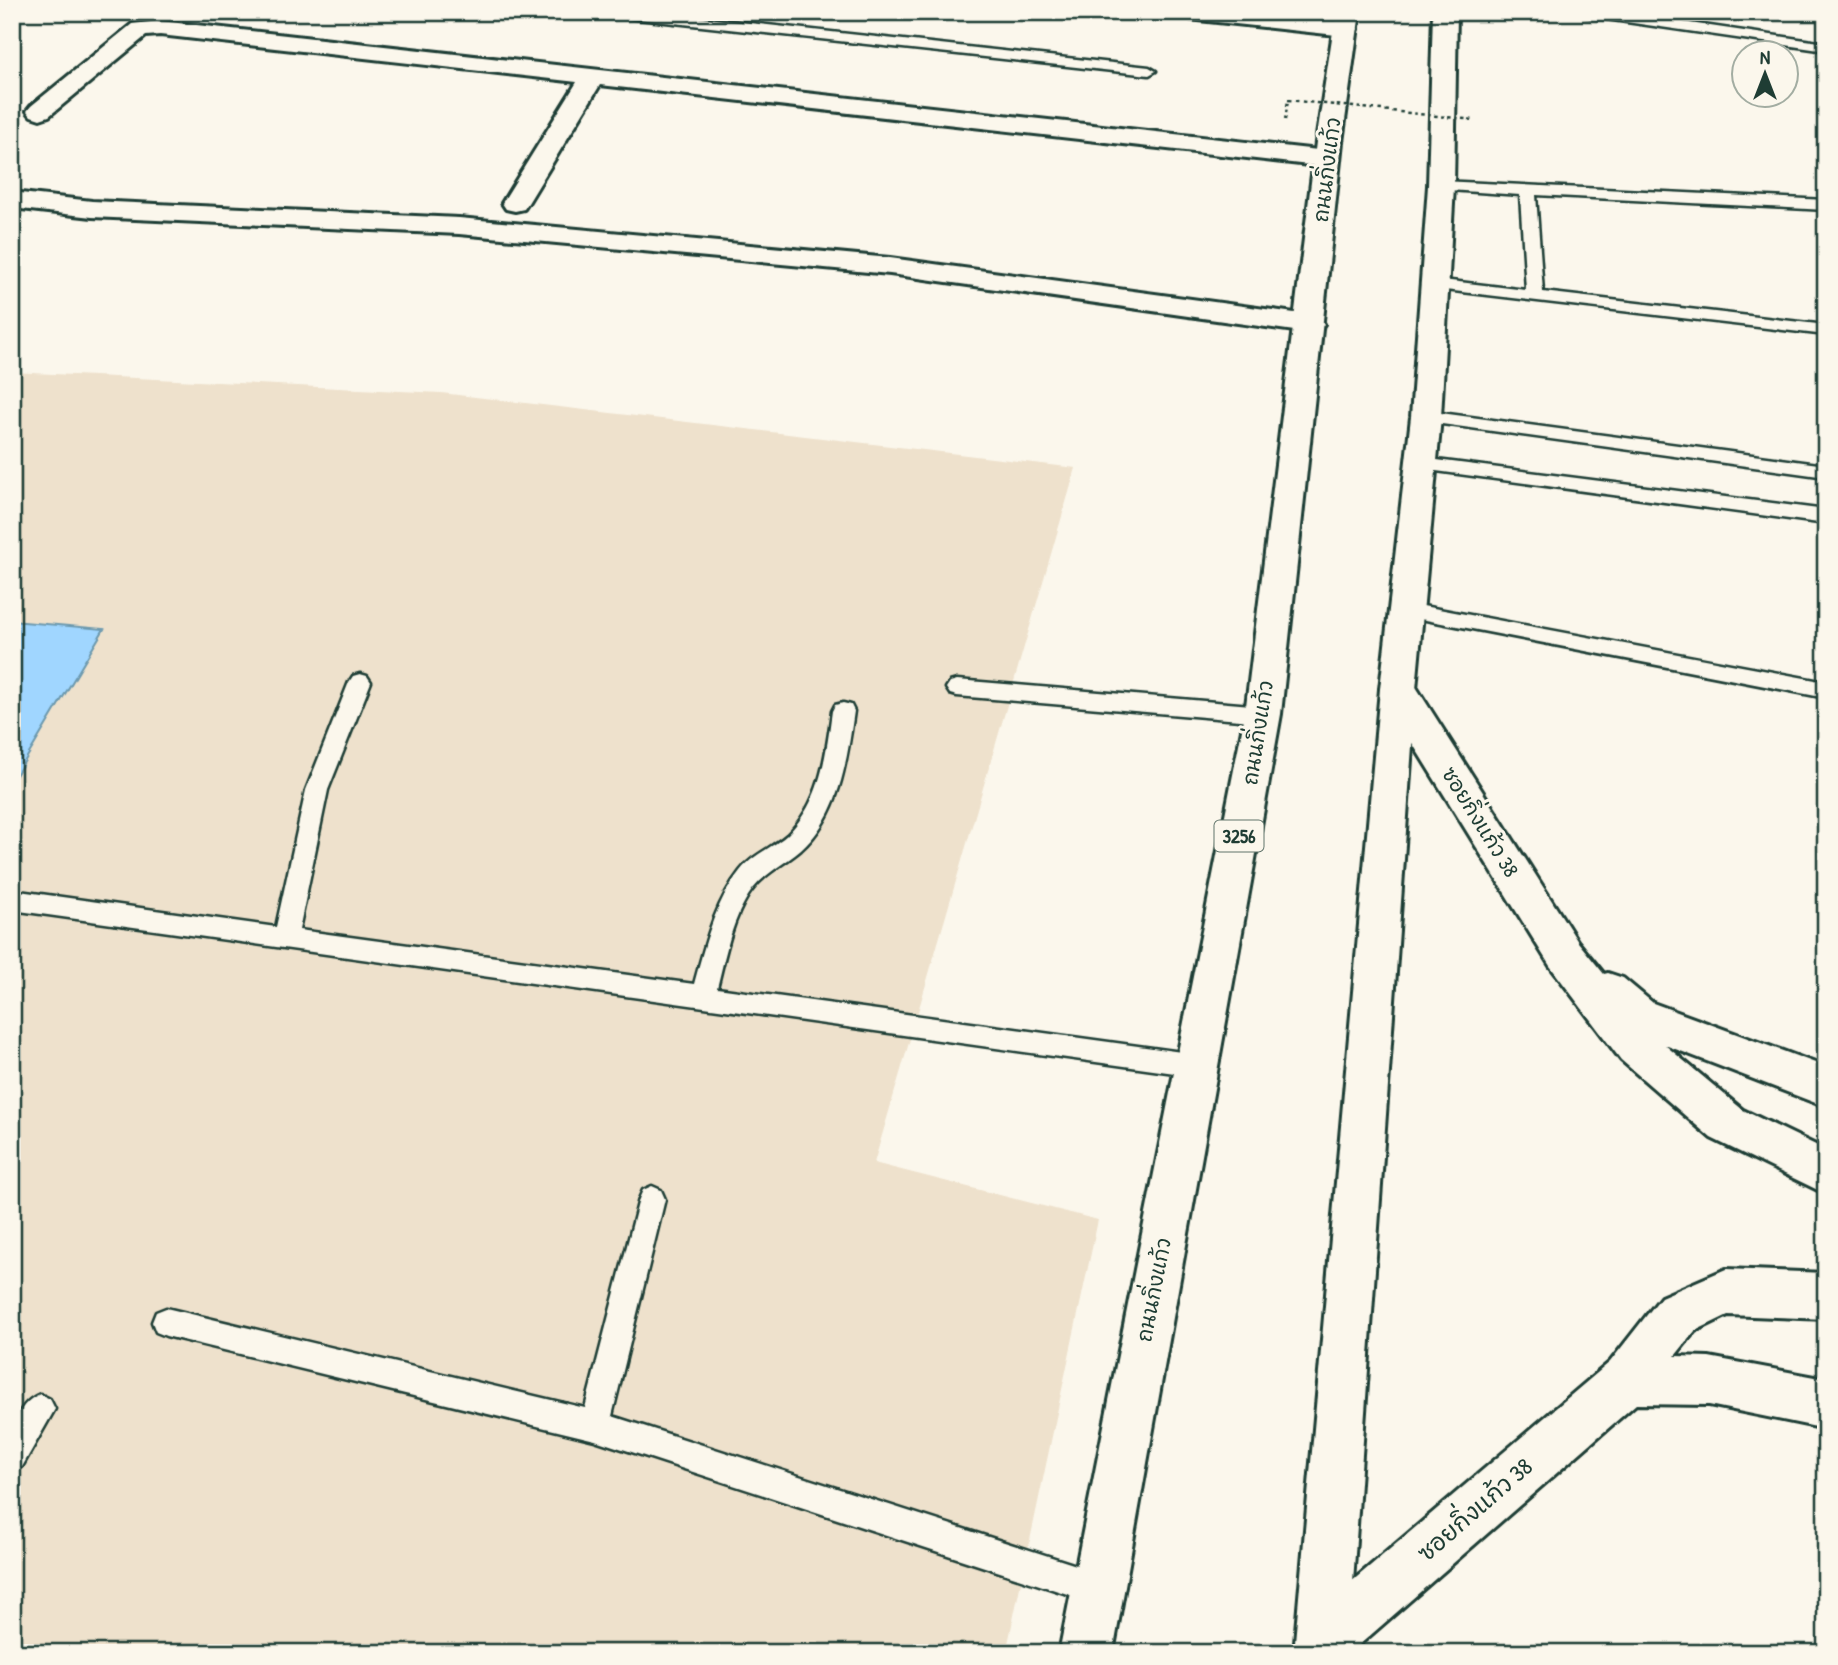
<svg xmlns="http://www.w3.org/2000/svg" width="1838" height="1665" viewBox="0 0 1838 1665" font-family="'Patrick Hand','Playpen Sans Thai',sans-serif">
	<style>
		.built { fill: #eee1cc }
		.water { fill: #a0d6ff; stroke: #6c99ae; stroke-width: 2 }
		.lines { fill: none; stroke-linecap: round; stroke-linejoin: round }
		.lane-casing { stroke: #1f3d34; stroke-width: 5 }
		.street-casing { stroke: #1f3d34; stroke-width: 6 }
		.secondary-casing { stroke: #1f3d34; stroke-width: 6 }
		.primary-casing { stroke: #1f3d34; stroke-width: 6 }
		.path { stroke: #1f3d34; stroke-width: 2.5; stroke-dasharray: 3.5 3.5; stroke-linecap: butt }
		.lane { fill: #fbf7ec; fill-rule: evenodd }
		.street { fill: #fbf7ec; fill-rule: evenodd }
		.secondary { fill: #fbf7ec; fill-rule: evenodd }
		.primary { fill: #fbf7ec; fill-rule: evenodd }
		.path-bridge { stroke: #1f3d34; stroke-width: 2.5; stroke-dasharray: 3.5 3.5; stroke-linecap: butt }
		.labels { text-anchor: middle; stroke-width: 6; stroke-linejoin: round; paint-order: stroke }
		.shield { fill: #fbf7ec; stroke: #61756b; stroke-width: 2 }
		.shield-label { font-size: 19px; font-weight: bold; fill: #1f3d34 }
		.street-label { font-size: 21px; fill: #1f3d34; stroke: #fbf7ec }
		.near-street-label { font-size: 24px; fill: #1f3d34; stroke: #fbf7ec }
	</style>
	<rect width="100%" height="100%" fill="#fbf7ec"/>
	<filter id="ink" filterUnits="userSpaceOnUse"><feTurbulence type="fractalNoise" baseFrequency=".0143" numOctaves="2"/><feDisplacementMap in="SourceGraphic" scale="14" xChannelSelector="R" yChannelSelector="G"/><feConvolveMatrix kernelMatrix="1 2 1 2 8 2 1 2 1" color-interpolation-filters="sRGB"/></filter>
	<g filter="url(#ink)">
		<path class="built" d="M12 372 441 393 1076 468 874 1163 1098 1220 1006 1653H12Z"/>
		<path class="water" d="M12 621 104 629 12 782Z"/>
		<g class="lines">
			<g class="lane-casing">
				<path id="lane" d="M603 12H650L1149 67 1156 71 1149 75 610 16Z
					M1578 12H1615L1826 43V51L1585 16Z
					M1441 181 1826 200V210L1536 195 1543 292 1826 325V335L1428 288 1426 284 1434 279 1526 290 1520 195 1435 189 1433 186 1435 183Z
					M1426 411 1826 465V477L1420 421 1417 417Z
					M1421 458 1826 510V524L1414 468 1412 464 1414 460Z
					M1407 603 1826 682V698L1400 615 1397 610 1400 605Z
					M360 674 367 676 371 682 328 790 299 930 694 984C705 945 714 904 740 871 752 855 772 848 787 835 821 802 826 755 832 711L835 705 843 703 851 705 854 711C847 760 840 815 801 850 782 866 762 874 748 896 731 923 725 957 717 988L1196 1054 1205 1057 1209 1065 1205 1073 1196 1076 12 910V890L276 927 306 790 349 682 353 676Z
					M957 680 1263 706 1271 708 1274 714 1271 720 1263 722 957 696 950 694 946 688 950 682Z
					M652 1186 661 1190 665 1199 612 1416 1098 1572 1109 1577 1114 1588 1109 1599 1098 1604 595 1440 166 1336 156 1332 152 1322 156 1312 166 1308 585 1408 639 1199 643 1190Z
					M40 1394 50 1399 55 1409 22 1467 12 1472C12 1444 9 1407 40 1394Z"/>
			</g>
			<g class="street-casing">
				<path id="street" d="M1178 12H1256L1346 22 1354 24 1358 29 1354 34 1346 36 1189 19 1181 17Z
					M160 21 1327 151 1336 153 1340 159 1336 165 1327 167 600 85 528 203 524 209 515 211 506 209 502 203 577 82 160 35 146 36 49 116 40 119 31 116 27 111 31 106 132 24Z
					M12 192 92 201 459 218 890 258 1309 315 1319 318 1324 324 1319 330 1309 333 890 274 459 234 92 217 12 208Z"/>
			</g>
			<g class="secondary-casing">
				<path id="secondary" d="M1398 676 1411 679 1578 942 1604 974 1608 973 1623 978 1653 1003 1826 1067V1107L1665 1045 1743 1110 1826 1150V1194L1711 1138 1621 1060 1550 966 1385 699 1380 689 1385 679Z
					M1726 1269 1826 1273V1319L1728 1315 1695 1331 1675 1356 1709 1357 1826 1379V1429L1709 1405 1636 1404 1350 1653H1301L1296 1641 1304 1622 1610 1362 1661 1297Z"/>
			</g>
			<g class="primary-casing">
				<path id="primary" d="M1336 12H1360L1342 142 1281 714 1113 1653H1059L1245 714 1316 142Z
					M1433 12H1457L1454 186 1441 417 1416 689 1348 1653H1294L1380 689 1411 417 1428 186Z"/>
			</g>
			<path class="path" d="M1285 120 1288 100"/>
			<use href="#lane" class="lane"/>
			<use href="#street" class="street"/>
			<use href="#secondary" class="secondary"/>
			<use href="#primary" class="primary"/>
			<path class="path-bridge" d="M1288 100 1474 120"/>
		</g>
	</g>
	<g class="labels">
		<rect class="shield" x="1214.5" y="820.5" width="49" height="31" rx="5"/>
		<g class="shield-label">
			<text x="1239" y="843">3256</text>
		</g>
		<g class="street-label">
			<text transform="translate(1327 170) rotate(-83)" y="7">ถนนกิ่งแก้ว</text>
			<text transform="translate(1258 733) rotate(-81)" y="7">ถนนกิ่งแก้ว</text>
			<text transform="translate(1480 822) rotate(58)" y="7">ซอยกิ่งแก้ว 38</text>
			<text transform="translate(1154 1290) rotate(-79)" y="7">ถนนกิ่งแก้ว</text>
		</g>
		<g class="near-street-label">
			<text transform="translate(1475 1510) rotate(-41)" y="8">ซอยกิ่งแก้ว 38</text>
		</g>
	</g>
	<rect width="1838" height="1665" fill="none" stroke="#fbf7ec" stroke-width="42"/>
	<rect x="21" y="21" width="1796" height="1623" fill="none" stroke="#1f3d34" stroke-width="2.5" filter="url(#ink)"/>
	<g transform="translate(1765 74)"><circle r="33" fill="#fbf7ec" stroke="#a3ada2" stroke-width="2"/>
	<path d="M0-5L12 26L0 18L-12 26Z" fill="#1f3d34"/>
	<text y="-10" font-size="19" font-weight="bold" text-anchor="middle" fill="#1f3d34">N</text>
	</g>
</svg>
